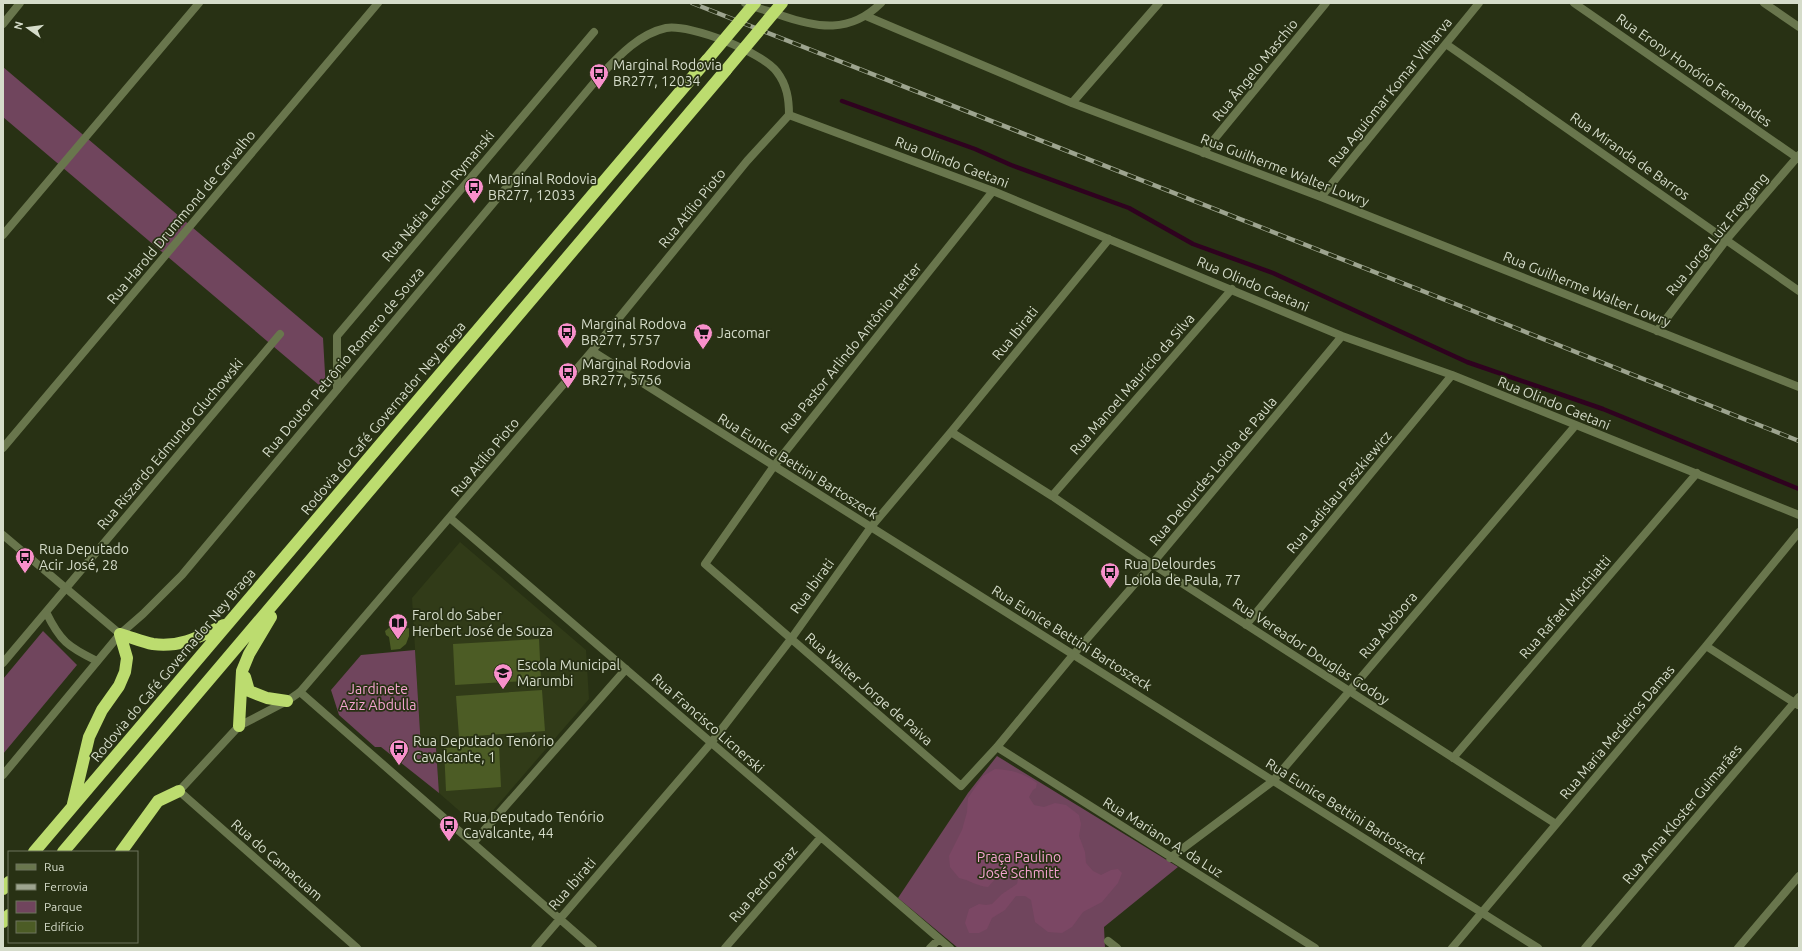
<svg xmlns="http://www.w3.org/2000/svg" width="1802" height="951" viewBox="0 0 1802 951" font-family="Ubuntu,sans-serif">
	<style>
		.built { fill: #313b18 }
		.green { fill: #70455d }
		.forest { fill: #7b4764 }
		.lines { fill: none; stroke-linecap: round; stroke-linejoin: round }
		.stream { stroke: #2f021f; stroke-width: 4.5 }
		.building { fill: #4c5c25 }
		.minor { stroke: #69764d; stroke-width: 8 }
		.tertiary { stroke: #69764d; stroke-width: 8 }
		.motorway { stroke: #bcdc6f; stroke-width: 12 }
		.rail-casing { stroke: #9da48f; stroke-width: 4.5 }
		.rail { stroke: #283114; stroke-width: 3; stroke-dasharray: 9; stroke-linecap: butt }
		.motorway-bridge { stroke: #bcdc6f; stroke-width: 12 }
		.labels { text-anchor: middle; stroke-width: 3.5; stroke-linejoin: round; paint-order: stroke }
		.poi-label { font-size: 14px; fill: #d5dcca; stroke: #283114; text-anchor: start }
		.street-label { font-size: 14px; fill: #d5dcca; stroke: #283114 }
		.park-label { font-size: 14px; fill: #f6a4d1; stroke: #283114 }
	</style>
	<rect width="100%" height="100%" fill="#283114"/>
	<path class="built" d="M460 542 586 650 589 699 483 822H472L439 793 436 748 421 749 412 598Z"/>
	<path class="green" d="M3 67 323 338 326 391 3 117Z
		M43 631 77 665 3 754V679Z
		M415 650 421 748H436L439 793 381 747H375L339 715 331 690 361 655Z
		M997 756 1178 867 1104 927 1105 948H958L898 898 968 793Z"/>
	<path class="forest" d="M995 769C1012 770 1024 773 1037 783L1036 788 1033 790 1029 797 1034 805 1044 807 1055 803 1066 805 1079 815 1081 824 1079 836 1085 852 1086 863 1093 871 1101 875 1111 870 1118 869 1122 873 1118 883 1102 902 1083 912 1072 927 1062 933 1048 932 1035 922 1031 900 1025 896H1016L1005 910 992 918 987 929 979 933H969L965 923 969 909 979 904 986 905 992 904 1002 894 1017 884 1018 879 1009 873 998 876 988 887C977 886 969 880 959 878L950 867 949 856 962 830 967 812 968 798 983 776Z"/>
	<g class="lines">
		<path class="stream" d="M842 101 975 149 1011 165 1129 208 1193 244 1273 273 1467 362 1603 409 1799 489"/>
	</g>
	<path class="building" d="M390 627 394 630 409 628V636L406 644 400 649 391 650 389 637 386 635 385 631Z
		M539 639 541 680 455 685 453 644Z
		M542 690 545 731 459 737 456 696Z
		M499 745 501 787 446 791 444 748Z"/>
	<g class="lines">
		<path class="minor" d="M1574 3 1799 159
			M1764 3 1799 27
			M866 16 1072 103 1321 197 1799 387
			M3 24 20 3
			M1446 44 1799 291
			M1072 103 1159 3
			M789 115 993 191 1342 336 1452 375 1799 515
			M1203 153 1326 3
			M993 191 774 466 705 564 961 786 997 747 1073 655 1152 564 1342 336
			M1321 197 1479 3
			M3 235 199 3
			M1657 331 1727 239 1799 155
			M337 389V336L594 32
			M951 432 1052 496 1152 564 1556 824
			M3 448 378 3
			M1052 496 1232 289
			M450 518 950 948
			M46 612C60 641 68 647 97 661
			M1246 625 1452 375
			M1706 646 1798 705
			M3 663 280 334
			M300 692 593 948
			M997 747 1315 948
			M1453 758 1697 473
			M179 791 357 948
			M473 843 626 669
			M1170 858 1273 781 1575 426
			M1108 941 1117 948
			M535 948 711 743 791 639 871 527 951 432 1109 239
			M725 948 821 837
			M930 948 939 939
			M1452 948 1706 646 1799 532
			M1585 948 1799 697
			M1738 948 1799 876"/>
		<path class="tertiary" d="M745 3C756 8 769 11 780 15 817 28 850 34 881 3
			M592 351 1538 948
			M3 535 120 634
			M3 775 120 634 143 614 182 575 598 78C617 58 638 34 666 28 691 24 762 52 777 72 787 85 789 99 789 115L747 161 592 351 300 692 287 701 239 726 179 791"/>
		<path class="motorway" d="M120 634C131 637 142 642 153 644 180 648 201 636 224 625
			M245 677 249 691 267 698 287 701
			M239 726 242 671 249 654 271 617
			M73 804 89 737 102 710 119 686 125 672 127 658 120 634
			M34 852 707 60
			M63 852 726 70
			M121 852 158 801 179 791
			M3 889 9 882
			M3 922 9 915"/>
		<g class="rail-casing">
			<path id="rail" d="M692 3 1453 303 1799 441"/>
		</g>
		<use href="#rail" class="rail"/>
		<path class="motorway-bridge" d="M707 60 755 3
			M726 70 782 3"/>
	</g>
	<defs>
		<g id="bus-pin" transform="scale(1)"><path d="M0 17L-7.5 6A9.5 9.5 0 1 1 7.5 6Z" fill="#f890cb" stroke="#283114"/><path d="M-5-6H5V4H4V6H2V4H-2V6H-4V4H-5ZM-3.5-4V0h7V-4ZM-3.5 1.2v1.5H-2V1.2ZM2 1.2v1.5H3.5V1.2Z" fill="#111"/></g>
		<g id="supermarket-pin" transform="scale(1)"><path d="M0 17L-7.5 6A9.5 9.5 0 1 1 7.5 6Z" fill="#f890cb" stroke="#283114"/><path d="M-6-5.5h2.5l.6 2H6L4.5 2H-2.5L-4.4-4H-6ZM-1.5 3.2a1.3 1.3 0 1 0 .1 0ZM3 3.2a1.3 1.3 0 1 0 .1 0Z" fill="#111"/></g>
		<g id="library-pin" transform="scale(1)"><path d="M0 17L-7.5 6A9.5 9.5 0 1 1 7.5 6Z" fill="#f890cb" stroke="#283114"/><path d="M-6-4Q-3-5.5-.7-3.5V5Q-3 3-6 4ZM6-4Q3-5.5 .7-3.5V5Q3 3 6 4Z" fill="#111"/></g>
		<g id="school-pin" transform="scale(1)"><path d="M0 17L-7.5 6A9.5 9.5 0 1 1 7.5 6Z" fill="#f890cb" stroke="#283114"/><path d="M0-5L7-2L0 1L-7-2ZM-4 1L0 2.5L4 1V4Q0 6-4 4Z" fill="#111"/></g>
	</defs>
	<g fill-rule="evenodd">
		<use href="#bus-pin" x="599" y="73"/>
		<use href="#bus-pin" x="474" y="187"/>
		<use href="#bus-pin" x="567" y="332"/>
		<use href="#supermarket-pin" x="703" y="333"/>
		<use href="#bus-pin" x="568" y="372"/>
		<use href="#bus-pin" x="25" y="557"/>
		<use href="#bus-pin" x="1110" y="572"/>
		<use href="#library-pin" x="398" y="623"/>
		<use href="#school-pin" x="503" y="673"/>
		<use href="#bus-pin" x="399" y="749"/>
		<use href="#bus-pin" x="449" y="825"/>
	</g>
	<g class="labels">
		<g class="poi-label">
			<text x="613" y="70">Marginal Rodovia<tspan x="613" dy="16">BR277, 12034</tspan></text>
			<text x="488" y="184">Marginal Rodovia<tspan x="488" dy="16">BR277, 12033</tspan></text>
			<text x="581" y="329">Marginal Rodova<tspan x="581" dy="16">BR277, 5757</tspan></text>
			<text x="717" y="338">Jacomar</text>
			<text x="582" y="369">Marginal Rodovia<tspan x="582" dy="16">BR277, 5756</tspan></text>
			<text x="39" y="554">Rua Deputado<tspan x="39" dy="16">Acir José, 28</tspan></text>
			<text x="1124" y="569">Rua Delourdes<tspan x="1124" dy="16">Loiola de Paula, 77</tspan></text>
			<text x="412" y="620">Farol do Saber<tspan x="412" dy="16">Herbert José de Souza</tspan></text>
			<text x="517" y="670">Escola Municipal<tspan x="517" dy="16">Marumbi</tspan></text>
			<text x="413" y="746">Rua Deputado Tenório<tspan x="413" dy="16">Cavalcante, 1</tspan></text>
			<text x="463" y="822">Rua Deputado Tenório<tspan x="463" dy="16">Cavalcante, 44</tspan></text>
		</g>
		<g class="street-label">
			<text transform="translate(1255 70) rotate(-51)" y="5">Rua Ângelo Maschio</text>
			<text transform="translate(1694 70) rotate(35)" y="5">Rua Erony Honório Fernandes</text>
			<text transform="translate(1390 92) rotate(-51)" y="5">Rua Aguiomar Komar Vilharva</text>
			<text transform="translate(1630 156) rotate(35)" y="5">Rua Miranda de Barros</text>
			<text transform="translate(952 162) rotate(21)" y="5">Rua Olindo Caetani</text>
			<text transform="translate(1285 170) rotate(21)" y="5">Rua Guilherme Walter Lowry</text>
			<text transform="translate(438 196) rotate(-50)" y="5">Rua Nádia Leuch Rymanski</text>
			<text transform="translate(692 208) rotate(-51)" y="5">Rua Atílio Pioto</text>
			<text transform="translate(181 217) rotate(-50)" y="5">Rua Harold Drummond de Carvalho</text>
			<text transform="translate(1717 234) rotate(-51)" y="5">Rua Jorge Luiz Freygang</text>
			<text transform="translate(1253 284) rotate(23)" y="5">Rua Olindo Caetani</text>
			<text transform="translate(1587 289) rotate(22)" y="5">Rua Guilherme Walter Lowry</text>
			<text transform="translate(1015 333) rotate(-51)" y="5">Rua Ibirati</text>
			<text transform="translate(851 348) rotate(-51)" y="5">Rua Pastor Arlindo Antônio Herter</text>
			<text transform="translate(343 362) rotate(-50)" y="5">Rua Doutor Petrônio Romero de Souza</text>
			<text transform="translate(1132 384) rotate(-49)" y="5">Rua Manoel Maurício da Silva</text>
			<text transform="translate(1554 403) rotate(22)" y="5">Rua Olindo Caetani</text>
			<text transform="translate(383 418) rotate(-50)" y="5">Rodovia do Café Governador Ney Braga</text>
			<text transform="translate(170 444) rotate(-50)" y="5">Rua Riszardo Edmundo Gluchowski</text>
			<text transform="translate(485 457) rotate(-50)" y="5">Rua Atílio Pioto</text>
			<text transform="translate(798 466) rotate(32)" y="5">Rua Eunice Bettini Bartoszeck</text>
			<text transform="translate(1213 471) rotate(-50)" y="5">Rua Delourdes Loiola de Paula</text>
			<text transform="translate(1339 492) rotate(-50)" y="5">Rua Ladislau Paszkiewicz</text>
			<text transform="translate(812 586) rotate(-54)" y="5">Rua Ibirati</text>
			<text transform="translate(1565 607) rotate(-49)" y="5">Rua Rafael Mischiatti</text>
			<text transform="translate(1388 625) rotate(-50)" y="5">Rua Abóbora</text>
			<text transform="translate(1072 638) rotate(32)" y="5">Rua Eunice Bettini Bartoszeck</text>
			<text transform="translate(1311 651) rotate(33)" y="5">Rua Vereador Douglas Godoy</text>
			<text transform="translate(173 665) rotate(-50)" y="5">Rodovia do Café Governador Ney Braga</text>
			<text transform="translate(869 689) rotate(41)" y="5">Rua Walter Jorge de Paiva</text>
			<text transform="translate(708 723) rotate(41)" y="5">Rua Francisco Licnerski</text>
			<text transform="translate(1617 732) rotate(-50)" y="5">Rua Maria Medeiros Damas</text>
			<text transform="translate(1346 811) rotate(32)" y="5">Rua Eunice Bettini Bartoszeck</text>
			<text transform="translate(1682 814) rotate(-50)" y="5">Rua Anna Kloster Guimarães</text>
			<text transform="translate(1163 837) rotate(32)" y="5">Rua Mariano A. da Luz</text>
			<text transform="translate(277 860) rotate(41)" y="5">Rua do Camacuam</text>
			<text transform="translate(572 884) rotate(-49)" y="5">Rua Ibirati</text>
			<text transform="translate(763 884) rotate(-49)" y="5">Rua Pedro Braz</text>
		</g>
		<g class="park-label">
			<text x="378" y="694">Jardinete<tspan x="378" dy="16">Aziz Abdulla</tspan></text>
			<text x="1019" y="862">Praça Paulino<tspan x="1019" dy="16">José Schmitt</tspan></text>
		</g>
	</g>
	<rect width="1802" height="951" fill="none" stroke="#d5dcca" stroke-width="8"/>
	<rect x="8" y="851" width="130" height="92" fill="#283114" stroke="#6d755d"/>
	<rect x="16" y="864" width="20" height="6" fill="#69764d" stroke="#6d755d"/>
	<text x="44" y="871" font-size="12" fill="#d5dcca">Rua</text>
	<rect x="16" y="884" width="20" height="6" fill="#9da48f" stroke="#6d755d"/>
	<text x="44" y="891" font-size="12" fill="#d5dcca">Ferrovia</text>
	<rect x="16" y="901" width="20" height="12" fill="#70455d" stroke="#6d755d"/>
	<text x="44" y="911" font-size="12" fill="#d5dcca">Parque</text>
	<rect x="16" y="921" width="20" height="12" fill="#4c5c25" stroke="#6d755d"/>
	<text x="44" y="931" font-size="12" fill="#d5dcca">Edifício</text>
	<g transform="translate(28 28) rotate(284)" stroke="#283114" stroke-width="3" paint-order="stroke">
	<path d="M0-3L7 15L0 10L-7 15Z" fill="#d5dcca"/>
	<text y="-6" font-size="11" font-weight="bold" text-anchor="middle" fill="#d5dcca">N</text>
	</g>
</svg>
